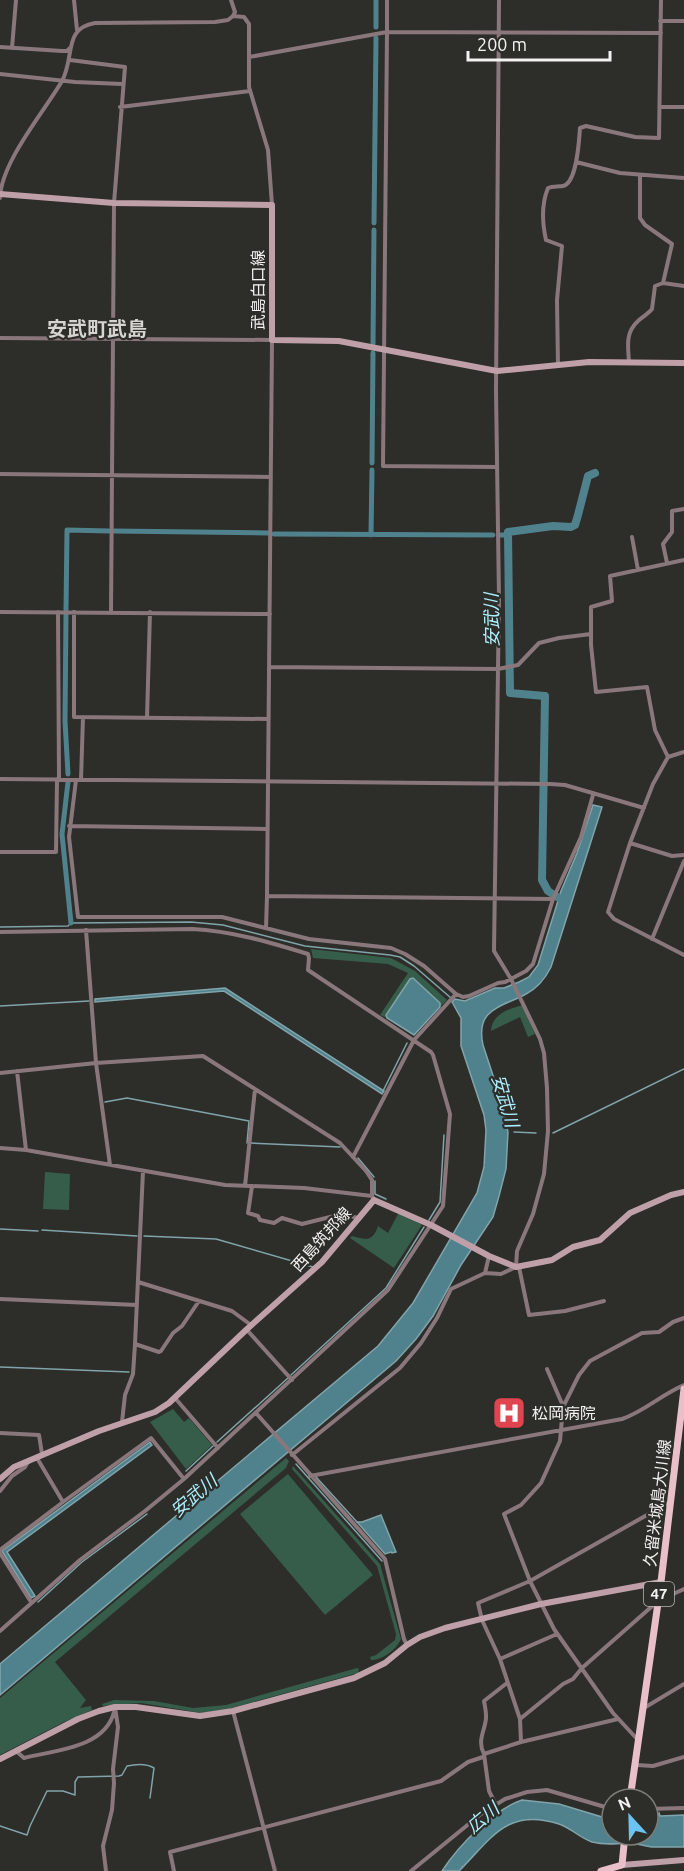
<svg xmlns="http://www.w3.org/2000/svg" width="684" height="1871" viewBox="0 0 684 1871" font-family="Ubuntu,'Noto Sans JP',sans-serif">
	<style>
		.green { fill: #365d49 }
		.water { fill: #50828d; stroke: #81a4ab; stroke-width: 1.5 }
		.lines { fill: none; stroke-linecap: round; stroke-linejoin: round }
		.stream { stroke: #81a4ab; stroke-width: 1.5 }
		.canal { stroke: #50828d; stroke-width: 5 }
		.river { stroke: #50828d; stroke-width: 8 }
		.street { stroke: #8a777b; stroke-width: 4 }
		.secondary { stroke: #c0a0a8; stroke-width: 6 }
		.primary { stroke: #e9c0ca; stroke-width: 7 }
		.labels { text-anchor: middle; stroke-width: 4.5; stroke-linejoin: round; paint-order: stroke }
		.shield { fill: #2d2d29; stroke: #b8b7b4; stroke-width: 1.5 }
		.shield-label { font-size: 15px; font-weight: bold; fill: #f3f2f0 }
		.street-label { font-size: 16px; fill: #f3f2f0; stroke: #2d2d29 }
		.poi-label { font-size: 16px; fill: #f3f2f0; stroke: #2d2d29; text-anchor: start }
		.water-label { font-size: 18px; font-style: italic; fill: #aceffd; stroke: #2d2d29 }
		.quarter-label { font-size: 20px; font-weight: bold; fill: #d6d5d1; stroke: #2d2d29 }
	</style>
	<rect width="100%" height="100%" fill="#2d2d29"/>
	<path class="green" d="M311 949 391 958 415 971 447 1000 440 1007V1003L413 978 410 979 386 1015 387 1018 380 1015 408 973 388 964 313 958Z
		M523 1005 535 1034 528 1037 520 1017 491 1031C492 1014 508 1009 523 1005Z
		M45 1172 70 1174 69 1210 43 1209Z
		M399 1212 422 1225 394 1268 350 1238 352 1236C366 1240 373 1242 378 1226L388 1233Z
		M173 1409 184 1422 189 1418 212 1445 186 1469 150 1422Z
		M286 1458 289 1461 286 1468 55 1662 86 1700 80 1708 91 1706 92 1710 64 1722 0 1755V1698Z
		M293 1466 380 1564 401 1639C396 1650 383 1660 371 1660L370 1657 376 1655 395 1640 396 1634 377 1566 292 1469Z
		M288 1474 373 1575 325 1615 240 1514Z
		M357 1668 359 1669 358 1673 228 1709 201 1713 141 1703 103 1706 102 1704 114 1700 154 1701 193 1708 226 1705Z"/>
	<path class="water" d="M593 805 602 807 551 967C545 979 538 988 526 994 502 1007 475 1008 483 1045L503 1106 508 1132 506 1169 499 1196 493 1217 461 1265 433 1316 416 1339 396 1361 0 1695V1664L378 1346 413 1303 477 1193 484 1167 486 1130 484 1115 461 1046V1018L452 1002 455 999 465 1001 495 988H504L519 982 529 977 538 965 561 891 577 853Z
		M413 978 440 1003V1007L414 1035 387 1018 386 1015 410 979Z
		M225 988 384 1091 382 1094 224 991 95 1002V999Z
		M150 1442 152 1445 7 1552 35 1596 31 1598 2 1551Z
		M381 1515 396 1552 392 1553 391 1552 385 1554 357 1522H362Z
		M522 1800 559 1804 602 1817 606 1822 612 1823V1835H648V1817L657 1816 659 1813 660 1816 684 1815V1847C673 1847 662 1847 652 1847 644 1846 636 1843 629 1843 616 1844 604 1845 592 1842 580 1838 571 1828 559 1824 507 1807 491 1839 459 1871H442C459 1845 493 1810 522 1800Z"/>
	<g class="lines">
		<path class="stream" d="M0 927 68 926 71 923 191 922 223 925 305 946 390 955 400 957 414 966 451 998
			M0 1006 89 1001
			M383 1091 407 1043
			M105 1102 127 1098 249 1121 247 1143
			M514 1132 536 1133
			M553 1133 684 1069
			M251 1143 340 1147
			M358 1158 374 1177
			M375 1181V1194L386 1199
			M429 1220 440 1202 444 1135
			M0 1229 38 1231
			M42 1230 137 1236
			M144 1236 216 1239 313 1267
			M0 1367 129 1372
			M291 1375 386 1288 424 1227
			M217 1442 288 1378
			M296 1464 382 1561
			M186 1471 213 1446
			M316 1477 357 1522
			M38 1602 82 1562 147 1514
			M0 1826 27 1835 30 1826 47 1791H63L75 1795V1782L78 1777 119 1776 122 1775 127 1766C136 1764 146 1763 154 1768L150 1798"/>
		<path class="canal" d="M376 27V0
			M374 223 376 38
			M373 344 374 230
			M372 463 373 353
			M114 531 268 533
			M274 534 493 535
			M371 535 372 470
			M500 535H508
			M66 610 67 530 109 531
			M66 615 65 721 68 774
			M68 782 62 834 71 923"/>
		<path class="river" d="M565 905V902L548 891 542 880 545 696 510 693 508 532 553 526 571 527 575 525 578 515 588 476 595 473"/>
		<path class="street" d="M74 0 77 30
			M231 0 235 12 233 16
			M660 21H684
			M0 47 62 51H67L70 48
			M12 48 16 0
			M249 57 387 32V0
			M70 60 125 67 114 203 111 612
			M0 74 75 82 122 84
			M120 107 250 91
			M660 107H684
			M576 162 620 173 684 178
			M640 176V218L645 225 672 244 663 283
			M0 198C1 162 44 112 62 81 75 57 63 28 95 23L215 22 228 20 233 16 244 17 249 24V87L268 150 272 205
			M0 338 272 340 267 896 553 899
			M629 362C628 346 625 333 638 321 642 317 648 314 652 309L655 286 663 283 684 286
			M558 366 557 300 562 246 546 240C542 222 541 205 548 188 553 186 558 187 563 186 577 183 579 141 580 128L586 126 635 137 659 138 661 0
			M497 467 383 466 387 32 661 33
			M0 474 271 477
			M632 537 638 570
			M667 563 663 544 672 532V511L684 509
			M0 612 270 614
			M74 612V717L268 719
			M269 667 498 669 518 665 539 643 559 638 591 634
			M147 718 150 612
			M684 752 668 757 653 784 630 843 608 912 614 919 684 955
			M668 757 655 730 647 687 596 692 591 645V607L612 601 610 576 684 560
			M0 779 550 784 565 785 644 808
			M76 780 69 837 78 917H222L309 939 391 948 405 954 424 966 456 994 463 997 469 996 498 983 505 982 526 971 533 964 553 899 581 837 593 795
			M81 780 83 717
			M69 826 267 829
			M630 843 672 856 684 855
			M0 852H56L57 780 59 777 58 612
			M266 928 267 896
			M86 930 96 1063 110 1165
			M0 932 192 929C232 931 269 942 308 954L309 958 308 970 431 1052 433 1055 450 1114 443 1206 388 1290 184 1479 145 1511 80 1560 0 1631
			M652 939 684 861
			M17 1071 26 1150
			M0 1073 96 1063 203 1056 340 1143 366 1171 372 1180V1196L374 1200
			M0 1148 26 1150 225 1185 304 1188 372 1196
			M353 1157 414 1040 456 994
			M245 1186 255 1089
			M252 1186 248 1213 258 1216 260 1220 274 1223 282 1218 302 1224 342 1214 358 1218
			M519 1267 529 1315 565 1311 604 1301
			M485 1273 501 1274 516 1267 517 1251 533 1214 544 1174 548 1131 547 1088 544 1053 540 1039 511 979 494 951 499 598 496 391 499 0
			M138 1282 232 1311 251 1325
			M0 1299 137 1305
			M247 1330 292 1380
			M135 1344 159 1352 161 1351 173 1333 182 1326 199 1301
			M547 1369 563 1406
			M175 1398 218 1448
			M256 1413 385 1559 404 1639 407 1645
			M122 1422 125 1395 133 1374 135 1344 143 1171
			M0 1433 39 1435 42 1454
			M292 1455 400 1368 421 1343 437 1318 451 1289 485 1273 489 1256
			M310 1476 622 1419C645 1411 662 1394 684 1385
			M0 1491 12 1476 25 1467 28 1462
			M63 1502 151 1438 184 1479
			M0 1550 63 1502 37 1458
			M0 1553 31 1602
			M500 1659 557 1634
			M644 1708 684 1684
			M233 1711 275 1871
			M520 1719 500 1659 482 1620 478 1603 530 1581 670 1502
			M638 1740 613 1713 554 1629 530 1581 504 1514 521 1505 541 1483 560 1441 563 1407 579 1375 590 1361 642 1333 659 1332 673 1322 684 1318
			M521 1742 618 1719
			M16 1751 24 1758C55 1750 105 1748 114 1712
			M484 1754 521 1742 520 1719 563 1684 573 1679 582 1668 658 1601 684 1589
			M636 1765 653 1766 684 1757
			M496 1805 489 1791 484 1754C476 1740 487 1727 486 1716 486 1711 485 1706 484 1701L507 1683
			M648 1809 684 1808
			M106 1871 103 1846 112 1810 114 1783 113 1769 118 1727 115 1707
			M174 1871 170 1852 441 1781 468 1762 483 1757
			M411 1871 481 1814 505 1799 527 1792 547 1790 612 1809"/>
		<path class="secondary" d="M0 194 114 203 272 205V340L339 341 497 371 589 362 684 363
			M0 1479 14 1467 99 1431 155 1412 169 1403 246 1330 322 1262 374 1200 431 1225 489 1256 516 1267 552 1260 573 1247 600 1240 630 1213 671 1195 684 1192
			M0 1759 78 1719 99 1711 115 1707H136L200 1716 233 1711 354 1678 385 1663 407 1645 420 1637 445 1628 541 1604 661 1582
			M622 1865 684 1860"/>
		<path class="primary" d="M630 1799 661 1582 684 1389
			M601 1871 622 1865 625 1835"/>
	</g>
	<defs>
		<g id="hospital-square" transform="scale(1.725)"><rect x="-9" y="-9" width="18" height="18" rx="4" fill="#e0444e" stroke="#2d2d29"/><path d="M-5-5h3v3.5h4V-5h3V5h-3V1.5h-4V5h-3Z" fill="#fff"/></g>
	</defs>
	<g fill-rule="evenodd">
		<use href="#hospital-square" x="509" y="1413"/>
	</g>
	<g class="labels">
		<rect class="shield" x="644" y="1582" width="30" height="24" rx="4.5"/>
		<g class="shield-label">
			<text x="659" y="1599">47</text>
		</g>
		<g class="street-label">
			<text transform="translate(258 290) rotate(-90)" y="6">武島白口線</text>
			<text transform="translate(321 1239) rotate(-48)" y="6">西島筑邦線</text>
			<text transform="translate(657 1503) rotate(-83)" y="6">久留米城島大川線</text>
		</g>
		<g class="poi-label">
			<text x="532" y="1419">松岡病院</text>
		</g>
		<g class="water-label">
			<text transform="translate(492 620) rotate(-91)" y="6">安武川</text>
			<text transform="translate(505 1101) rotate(74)" y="6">安武川</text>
			<text transform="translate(194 1496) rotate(-40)" y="6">安武川</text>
			<text transform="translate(483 1818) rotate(-40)" y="6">広川</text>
		</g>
		<g class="quarter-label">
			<text x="97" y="336">安武町武島</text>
		</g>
	</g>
	<g transform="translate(630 1817) rotate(338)"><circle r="28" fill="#2d2d29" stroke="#7c7c79" stroke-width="1.5"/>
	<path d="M0-4.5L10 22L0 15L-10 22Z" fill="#6cc3f2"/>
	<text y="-9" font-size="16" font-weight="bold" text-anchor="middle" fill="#f3f2f0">N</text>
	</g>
	<path d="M468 51v9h142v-9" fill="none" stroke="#f3f2f0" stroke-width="3"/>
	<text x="477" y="51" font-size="18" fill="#f3f2f0" stroke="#2d2d29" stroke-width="4.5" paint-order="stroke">200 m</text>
</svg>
